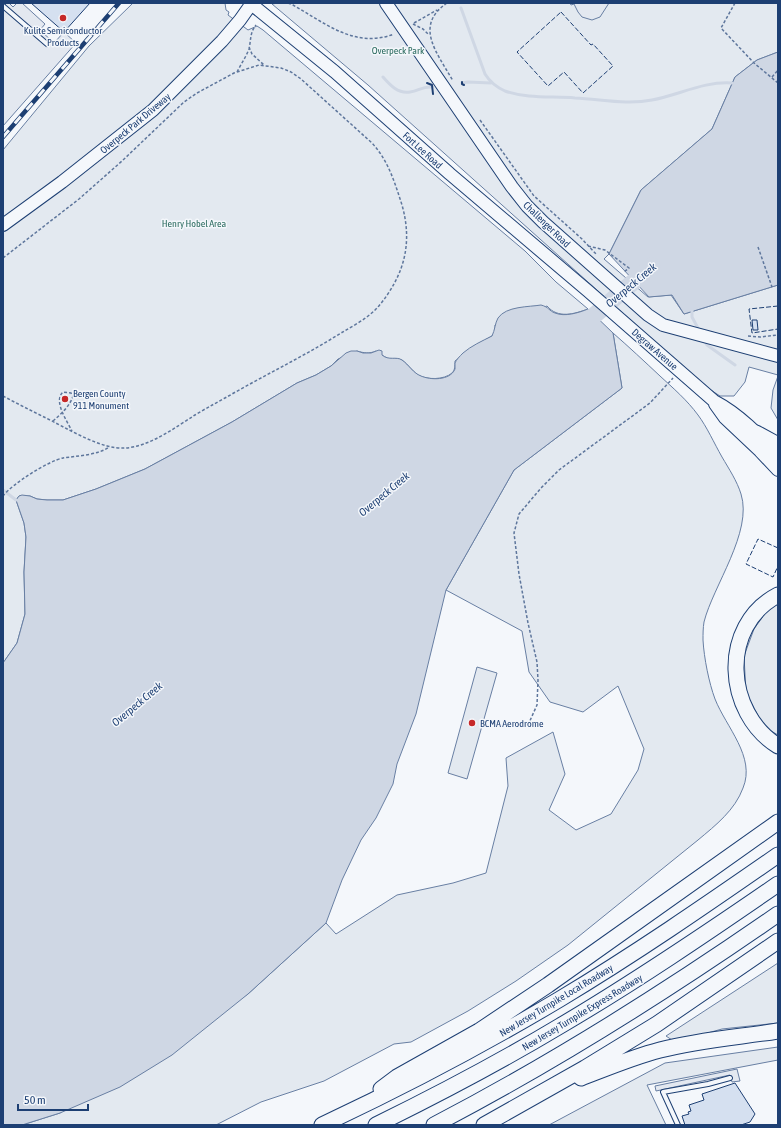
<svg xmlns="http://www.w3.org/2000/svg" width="781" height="1128" viewBox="0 0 781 1128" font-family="'Asap Condensed',sans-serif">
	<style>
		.green { fill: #e3e9f0; stroke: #687fa3 }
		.parking { fill: #e3e8f0; stroke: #687fa3 }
		.water { fill: #cfd7e4; stroke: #687fa3 }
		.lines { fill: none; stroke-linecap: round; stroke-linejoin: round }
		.stream { stroke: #cfd7e4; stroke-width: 3 }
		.river { stroke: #cfd7e4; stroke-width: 17 }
		.building { fill: #d5e0f0; stroke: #1d3f73 }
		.lane-casing { stroke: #1d3f73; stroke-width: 6 }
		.secondary-casing { stroke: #1d3f73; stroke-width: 14 }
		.highway-casing { stroke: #1d3f73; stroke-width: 17 }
		.path { stroke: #5e769c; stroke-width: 1.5; stroke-dasharray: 3 2; stroke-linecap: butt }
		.lane { stroke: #f4f7fb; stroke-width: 4 }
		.secondary { stroke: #f4f7fb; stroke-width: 12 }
		.highway { stroke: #f4f7fb; stroke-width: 15 }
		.rail-casing { stroke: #1d3f73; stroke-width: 4.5 }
		.rail { stroke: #f4f7fb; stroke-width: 3; stroke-dasharray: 9; stroke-linecap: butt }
		.fence { stroke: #1d3f73; stroke-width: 1; stroke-dasharray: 5 2; stroke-linecap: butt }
		.wall { stroke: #1d3f73; stroke-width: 2 }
		.poi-dot { fill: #c62828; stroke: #f4f7fb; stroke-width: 1.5 }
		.labels { text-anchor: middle; stroke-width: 3; stroke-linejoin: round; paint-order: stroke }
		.poi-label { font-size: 10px; fill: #1d3f73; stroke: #f4f7fb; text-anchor: start }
		.park-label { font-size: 10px; fill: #2c6c60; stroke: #f4f7fb }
		.street-label { font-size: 10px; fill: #1d3f73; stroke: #f4f7fb }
		.water-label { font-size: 11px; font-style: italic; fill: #1d3f73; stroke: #f4f7fb }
	</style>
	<rect width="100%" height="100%" fill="#f4f7fb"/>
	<path class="green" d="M133 3H225L226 10 229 12 228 15 248 30 257 26 263 30 525 251 556 282 588 309C574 314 558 319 547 306L495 325V332L492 336 474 346 455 361C455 366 455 370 452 373 444 380 427 380 418 375 412 371 408 364 402 360 398 358 394 359 390 359 385 358 381 354 376 351 369 354 364 353 357 351L338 359 331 366 316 375 297 383 232 422 145 469 96 489 63 500H47L37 499 30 496H19L16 500 24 523 26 537 24 572 25 614 17 643 3 663V150L89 46Z
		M278 3H778V52L757 60 735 77 712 129 641 190 609 254 604 259 648 297 671 295 684 314 778 285V375L749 367 745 382 734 396H720L703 385 368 85 272 4Z
		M613 333C629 347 644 361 660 376 673 388 687 400 698 415 707 427 714 443 722 457 729 469 737 481 741 494 753 532 713 586 704 622 703 628 703 634 703 640 704 658 709 683 715 699 726 727 756 757 743 788 735 810 716 825 698 840L568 945 516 981 468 1011 411 1042 394 1044 324 1081 261 1102 216 1125H22L60 1113 248 994 326 923 336 934 397 895 453 883 486 873 508 786 506 758 553 732 565 774 549 810 576 830 611 814 638 770 644 749 618 686 583 712 550 702 529 672 522 631 446 590 514 470 622 388Z
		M778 376V420L771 408 773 390Z
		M778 604V735L764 727 746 693 744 656 754 629 769 608Z
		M477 667 497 673 467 779 448 773Z
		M778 963V1023L722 1029 675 1042 666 1036Z
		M778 1047V1060L647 1085 666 1125H549L665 1063Z"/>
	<path class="parking" d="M7 3H9L13 7 17 3H22L45 24 40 30 54 43 64 32 76 43 3 126V7Z
		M570 3H609L600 17 592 20 582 17 578 12 574 4 571 5Z
		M737 1069 740 1081 732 1082 730 1075 656 1091 655 1086Z"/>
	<path class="water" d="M778 52V285L684 314 672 295 649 297 609 254 641 190 712 129 735 77 757 60Z
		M541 305C549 307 549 311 555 313 565 317 578 313 588 309L613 333 622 388 514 470 446 590 416 714 397 764 393 784 376 818 361 840 342 880 326 923 248 994 172 1055 120 1087 60 1113 22 1125H3V663L17 643 25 614 24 572 26 537 24 523 16 500 19 496 22 495 30 496 37 499 47 500H63L96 489 145 469 232 422 297 383 316 375 331 366 346 353 351 351H357L363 353H371L379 350 382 351V355C389 361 396 356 402 360 409 365 413 373 421 376 430 380 450 381 455 369 455 367 455 365 455 363 456 360 460 356 463 353 471 346 482 341 492 336 495 330 495 323 498 318 506 306 529 307 541 305Z"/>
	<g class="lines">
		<path class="stream" d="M461 8 485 74C490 82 496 87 505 91 528 99 552 96 575 98 601 99 626 105 652 100 679 95 704 81 732 83
			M383 77C390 85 398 94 410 92 419 91 422 86 432 87
			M462 83 468 82 491 83
			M692 309V317L700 332
			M704 340 707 345 735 365
			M3 490 16 500"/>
		<path class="river" d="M576 331 652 266"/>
	</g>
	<path class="building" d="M31 3H90L64 32Z
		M752 320H757L758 330H753Z
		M735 1083 755 1114 750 1122 741 1125H685L682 1116 689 1114 688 1112 691 1111 689 1105 704 1100 702 1094Z"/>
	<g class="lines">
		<g class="lane-casing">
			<path id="lane" d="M3 6 47 44
				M678 1125 663 1092 708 1084 730 1078"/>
		</g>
		<g class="secondary-casing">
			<path id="secondary" d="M250 3 335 72 450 174 588 291 714 401C739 414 759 435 778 456
				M386 3 512 187 527 206 543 222 648 315 663 325 778 356
				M3 225 62 182 153 110 222 41 240 20 252 3
				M715 404 725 418 760 451 778 470"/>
		</g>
		<g class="highway-casing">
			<path id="highway" d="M756 433 778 445
				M778 595C719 626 725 713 778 746
				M581 1078C607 1068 633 1057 660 1050 698 1040 739 1037 778 1031
				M381 1089 397 1077 479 1031 548 985 778 822
				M322 1125C403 1087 483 1045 560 999 635 954 706 905 778 855
				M376 1125C439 1094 500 1062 560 1026 635 982 707 933 778 884
				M434 1125C555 1062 666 992 778 914
				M484 1125 585 1068 657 1024 778 941"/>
		</g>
		<path class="path" d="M288 3 293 5C325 23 355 49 394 34
			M447 3C413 26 438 54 453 81
			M735 3 721 28 754 63 778 83
			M414 23 437 10
			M413 24 423 29 429 35
			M249 47 252 54 264 65
			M237 72C241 64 246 57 249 49 251 40 250 32 256 25
			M772 77 778 70
			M480 120 534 196 582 239 596 254
			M588 246 605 250 629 268 624 272
			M758 247 772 287
			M3 258 79 199 122 161 184 102 197 93 234 73 259 65 281 68 291 72 301 79 372 143C388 160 395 183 402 205 413 244 404 276 378 307 368 318 353 326 341 333 306 355 269 373 232 394 220 401 208 407 195 415 176 427 149 447 125 448 101 450 65 427 44 417 30 410 16 403 3 396
			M748 336 760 337 778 335
			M53 421C61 414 70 406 73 396L71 393 63 392C53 401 67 421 72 431
			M3 496C12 484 48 461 63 458 76 456 99 455 109 447
			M528 725 537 705 538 680 537 662 528 623 519 574 514 533 519 514 541 488 559 470 650 403 673 378"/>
		<use href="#lane" class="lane"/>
		<use href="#secondary" class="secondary"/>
		<use href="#highway" class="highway"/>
		<g class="rail-casing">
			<path id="rail" d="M3 137 119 3"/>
		</g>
		<use href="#rail" class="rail"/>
		<path class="fence" d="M561 12 591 45 593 44 613 66 583 93 564 72 548 86 517 52Z
			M778 306 749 309 752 333 778 329
			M778 548 758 539 746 564 773 577 778 566"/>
		<path class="wall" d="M462 82V84L464 85
			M427 83 432 85 433 94"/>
	</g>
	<g class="poi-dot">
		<circle cx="63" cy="18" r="4"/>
		<circle cx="65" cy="399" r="4"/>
		<circle cx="472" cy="723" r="4"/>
	</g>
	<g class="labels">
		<g class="poi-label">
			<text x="63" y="34" text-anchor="middle">Kulite Semiconductor<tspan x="63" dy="12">Products</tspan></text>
			<text x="73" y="397">Bergen County<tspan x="73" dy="12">911 Monument</tspan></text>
			<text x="480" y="727">BCMA Aerodrome</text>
		</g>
		<g class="park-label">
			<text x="398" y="54">Overpeck Park</text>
			<text x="194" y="227">Henry Hobel Area</text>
		</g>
		<g class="street-label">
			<text transform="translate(135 123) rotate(-40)" y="4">Overpeck Park Driveway</text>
			<text transform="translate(423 150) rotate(42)" y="4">Fort Lee Road</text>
			<text transform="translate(547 224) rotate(44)" y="4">Challenger Road</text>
			<text transform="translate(655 349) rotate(41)" y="4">Degraw Avenue</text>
			<text transform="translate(556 1000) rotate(-31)" y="4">New Jersey Turnpike Local Roadway</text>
			<text transform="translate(582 1012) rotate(-31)" y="4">New Jersey Turnpike Express Roadway</text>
		</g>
		<g class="water-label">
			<text transform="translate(631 285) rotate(-40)" y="4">Overpeck Creek</text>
			<text transform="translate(384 494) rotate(-40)" y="4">Overpeck Creek</text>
			<text transform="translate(137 704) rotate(-40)" y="4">Overpeck Creek</text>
		</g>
	</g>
	<rect width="781" height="1128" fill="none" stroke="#1d3f73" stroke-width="8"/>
	<path d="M18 1104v6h70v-6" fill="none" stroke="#1d3f73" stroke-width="2"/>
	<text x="24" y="1104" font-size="12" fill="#1d3f73" stroke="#f4f7fb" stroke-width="3" paint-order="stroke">50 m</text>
</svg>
